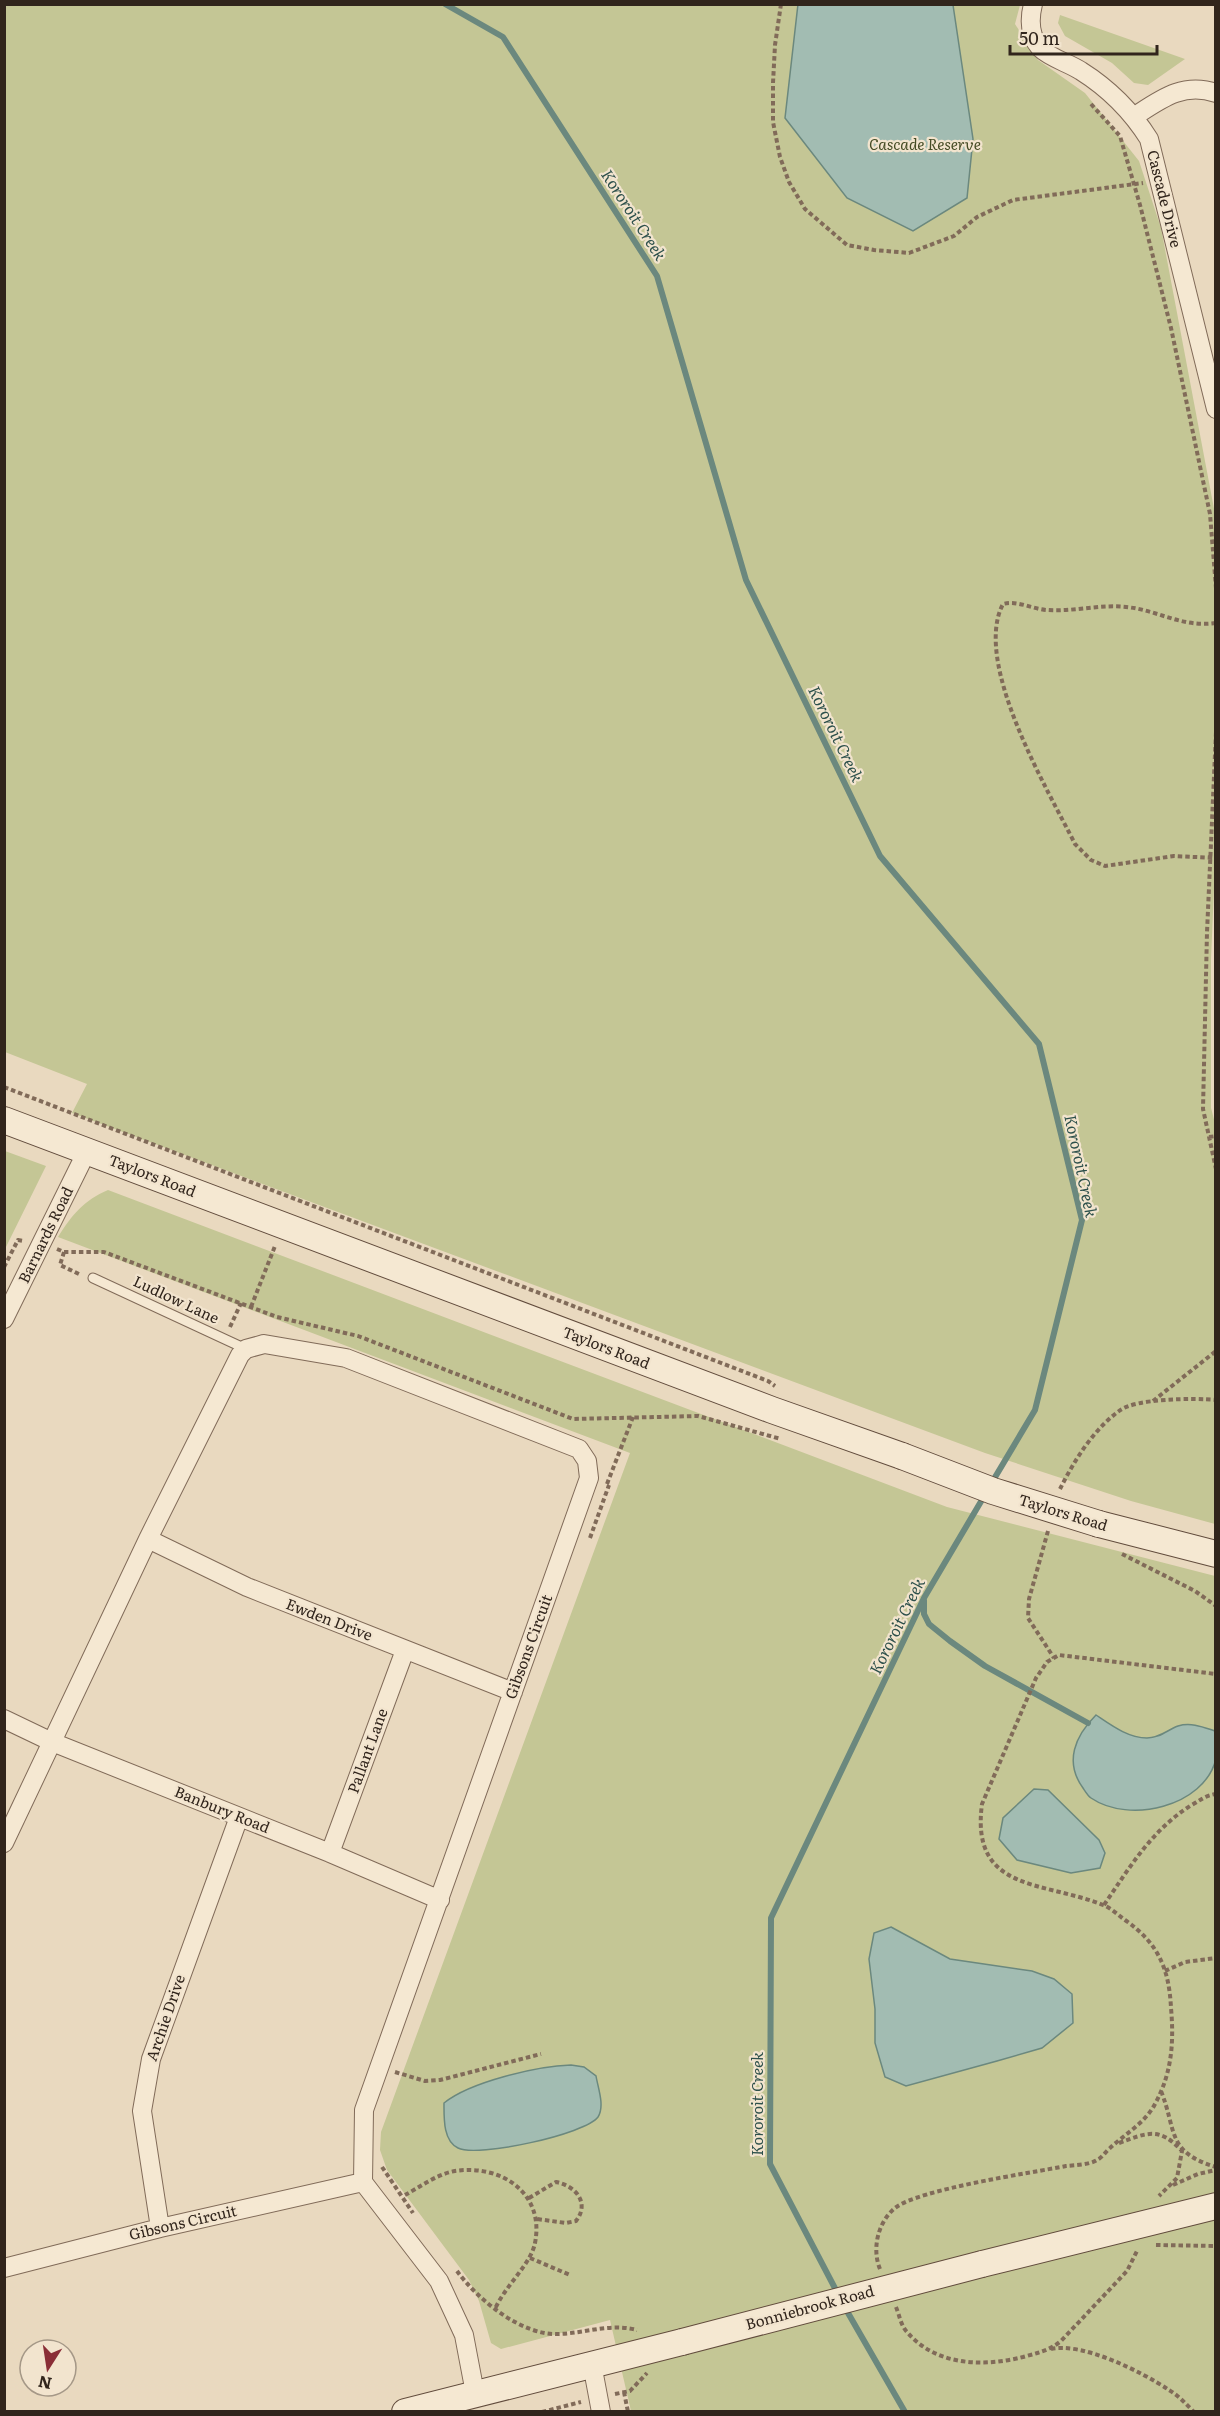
<svg xmlns="http://www.w3.org/2000/svg" width="1220" height="2416" viewBox="0 0 1220 2416" font-family="Literata,serif">
	<style>
		.green { fill: #c4c695 }
		.water { fill: #a2bcb2; stroke: #6b887e; stroke-width: 1.5 }
		.lines { fill: none; stroke-linecap: round; stroke-linejoin: round }
		.stream { stroke: #6b887e; stroke-width: 6 }
		.lane-casing { stroke: #816b59; stroke-width: 11 }
		.street-casing { stroke: #816b59; stroke-width: 20 }
		.secondary-casing { stroke: #624c3d; stroke-width: 28 }
		.path { stroke: #816b59; stroke-width: 4; stroke-dasharray: 4.5 3; stroke-linecap: butt }
		.lane { stroke: #f5e8d2; stroke-width: 9 }
		.street { stroke: #f5e8d2; stroke-width: 18 }
		.secondary { stroke: #f5e8d2; stroke-width: 26 }
		.secondary-bridge-casing { stroke: #624c3d; stroke-width: 28; stroke-linecap: butt }
		.secondary-bridge { stroke: #f5e8d2; stroke-width: 26 }
		.labels { text-anchor: middle; stroke-width: 4.5; stroke-linejoin: round; paint-order: stroke }
		.park-label { font-size: 15px; font-style: italic; fill: #454c25; stroke: #f2e4ce }
		.street-label { font-size: 15px; fill: #31251c; stroke: #f2e4ce }
		.water-label { font-size: 16px; font-style: italic; fill: #2d504b; stroke: #f2e4ce }
	</style>
	<rect width="100%" height="100%" fill="#e9d9bf"/>
	<path class="green" d="M4 5H1020L1015 24 1038 60 1085 93 1139 161 1161 228 1215 514 1216 843 1211 959V1108L1216 1127 1215 1524 1131 1501 985 1453 72 1113 87 1084 5 1052Z
		M1060 15 1185 59 1148 85 1134 83 1112 63 1065 36 1058 23Z
		M5 1151 46 1166 5 1249 4 1151Z
		M108 1190 947 1507 1215 1576V2411H631L610 2320 501 2349 491 2343 479 2301 469 2280 387 2170 380 2150 381 2132 630 1453 58 1237C72 1215 84 1200 108 1190Z"/>
	<path class="water" d="M798 4 953 5 973 139 967 198 913 231 847 198 785 118Z
		M1096 1715C1111 1725 1128 1738 1147 1738 1160 1738 1167 1730 1178 1726 1191 1722 1203 1727 1215 1731 1216 1739 1217 1751 1216 1759 1204 1807 1129 1824 1091 1798 1088 1796 1085 1791 1083 1788 1064 1762 1075 1736 1096 1715Z
		M1034 1789 1048 1790 1099 1840 1105 1853 1100 1868 1071 1873 1017 1860 999 1839 1003 1818Z
		M891 1927 950 1959 1032 1971 1054 1979 1072 1994 1073 2023 1042 2048 997 2061 906 2086 885 2077 875 2043V2009L869 1959 874 1933Z
		M571 2065 584 2067 596 2076C598 2088 605 2106 598 2117 586 2134 477 2158 458 2148 443 2141 444 2118 444 2103 470 2082 537 2066 571 2065Z"/>
	<g class="lines">
		<path class="stream" d="M445 4 503 37 657 276 746 580 880 856 1039 1044 1082 1220 1035 1410 991 1484
			M924 1600V1614L929 1624 950 1641 985 1666 1088 1723
			M838 2294 770 2164 771 1918 924 1598 986 1493
			M844 2306 905 2412"/>
		<g class="lane-casing">
			<path id="lane" d="M93 1278 246 1349"/>
		</g>
		<g class="street-casing">
			<path id="street" d="M1033 4C1029 20 1029 35 1040 48 1050 58 1069 63 1081 71 1108 88 1132 112 1149 139L1216 409
				M1135 116C1161 99 1183 82 1216 93
				M4 1319 87 1151
				M148 1539 247 1587 513 1692
				M4 1719 52 1742 330 1853 440 1900
				M4 1843 148 1539 240 1355 246 1349 264 1344 346 1358 579 1449 587 1461 589 1478 364 2110 363 2182 160 2228 4 2268
				M330 1853 405 1650
				M363 2182 439 2281 464 2335 475 2393
				M160 2228 142 2111 151 2059 239 1817
				M592 2364 601 2412"/>
		</g>
		<g class="secondary-casing">
			<path id="secondary" d="M4 1120 772 1410 902 1456
				M1099 1524 1216 1554
				M982 2264 1216 2206
				M405 2412 682 2342"/>
		</g>
		<path class="path" d="M781 4 775 45 773 83V122L780 157 789 182 805 209 847 245 874 250 909 253 954 236 977 217 1013 200 1143 183
			M1091 104 1120 136 1140 205 1171 328 1210 514 1216 588
			M1216 623C1182 628 1158 610 1126 607 1100 604 1073 612 1047 610 1032 609 1017 600 1003 604 972 663 1048 790 1075 844L1091 860 1105 866 1174 856 1216 858
			M1216 732 1207 932 1203 1109 1216 1169
			M4 1087 768 1381 775 1386
			M1209 1137 1216 1136
			M57 1249 64 1252H104L277 1317 358 1336 573 1419 698 1416 781 1439
			M64 1252 60 1265 81 1275
			M4 1267 18 1240 24 1241
			M251 1307 275 1246
			M230 1327 241 1303
			M1153 1401 1216 1351
			M607 1484 633 1417
			M1060 1489C1074 1461 1093 1430 1119 1411 1135 1398 1195 1398 1216 1400
			M1048 1531 1029 1599 1028 1618 1054 1658
			M590 1538 609 1485
			M1122 1554 1195 1591 1216 1606
			M1104 1905C1130 1867 1151 1831 1190 1806 1199 1801 1206 1795 1216 1794
			M1165 1971 1185 1962 1216 1958
			M395 2072 425 2081 440 2080 541 2054
			M1161 2091C1177 2131 1166 2152 1216 2167
			M1119 2143C1147 2133 1159 2126 1182 2151L1177 2178 1159 2196
			M382 2167 413 2213
			M1173 2185 1198 2174 1216 2170
			M405 2195C420 2187 437 2174 455 2171 501 2164 545 2193 535 2243 531 2264 505 2286 495 2309
			M529 2198 556 2182C576 2186 590 2203 576 2221L566 2223 537 2219
			M1156 2245 1216 2246
			M530 2258 570 2275
			M880 2269C872 2250 877 2223 895 2208 919 2189 1031 2173 1066 2166 1075 2165 1089 2165 1097 2160 1102 2158 1106 2151 1110 2148 1125 2134 1145 2123 1155 2104 1172 2073 1174 2042 1171 2008 1169 1968 1158 1943 1125 1920 1118 1915 1111 1908 1103 1905 1045 1881 970 1893 982 1804L1036 1678 1047 1662 1059 1655 1216 1674
			M457 2271C478 2300 522 2336 559 2334 586 2333 610 2323 637 2330
			M896 2307C899 2314 901 2326 907 2332 936 2366 983 2367 1023 2357 1037 2353 1049 2351 1061 2341L1127 2271 1138 2249
			M1051 2349C1083 2342 1142 2372 1169 2390 1178 2395 1186 2404 1194 2412
			M624 2392 628 2412
			M615 2394 630 2391 647 2373
			M542 2412 581 2402"/>
		<use href="#lane" class="lane"/>
		<use href="#street" class="street"/>
		<use href="#secondary" class="secondary"/>
		<g class="secondary-bridge-casing">
			<path id="secondary-bridge" d="M902 1456 993 1491 1099 1524
				M682 2342 982 2264"/>
		</g>
		<use href="#secondary-bridge" class="secondary-bridge"/>
	</g>
	<g class="labels">
		<g class="park-label">
			<text x="925" y="150">Cascade Reserve</text>
		</g>
		<g class="street-label">
			<text transform="translate(1164 199) rotate(76)" y="5">Cascade Drive</text>
			<text transform="translate(152 1176) rotate(21)" y="5">Taylors Road</text>
			<text transform="translate(46 1235) rotate(-64)" y="5">Barnards Road</text>
			<text transform="translate(176 1300) rotate(25)" y="5">Ludlow Lane</text>
			<text transform="translate(606 1348) rotate(21)" y="5">Taylors Road</text>
			<text transform="translate(1063 1513) rotate(17)" y="5">Taylors Road</text>
			<text transform="translate(329 1620) rotate(21)" y="5">Ewden Drive</text>
			<text transform="translate(529 1647) rotate(-70)" y="5">Gibsons Circuit</text>
			<text transform="translate(368 1751) rotate(-70)" y="5">Pallant Lane</text>
			<text transform="translate(222 1810) rotate(22)" y="5">Banbury Road</text>
			<text transform="translate(166 2018) rotate(-71)" y="5">Archie Drive</text>
			<text transform="translate(183 2223) rotate(-13)" y="5">Gibsons Circuit</text>
			<text transform="translate(810 2308) rotate(-15)" y="5">Bonniebrook Road</text>
		</g>
		<g class="water-label">
			<text transform="translate(634 215) rotate(57)" y="6">Kororoit Creek</text>
			<text transform="translate(836 734) rotate(64)" y="6">Kororoit Creek</text>
			<text transform="translate(1081 1166) rotate(78)" y="6">Kororoit Creek</text>
			<text transform="translate(897 1626) rotate(-64)" y="6">Kororoit Creek</text>
			<text transform="translate(757 2104) rotate(-90)" y="6">Kororoit Creek</text>
		</g>
	</g>
	<rect width="1220" height="2416" fill="none" stroke="#31251c" stroke-width="12"/>
	<g transform="translate(48 2368) rotate(192)"><circle r="28" fill="#f2e4ce" stroke="#a59887" stroke-width="1.5"/>
	<path d="M0-4.5L10 22L0 15L-10 22Z" fill="#8a2e37"/>
	<text y="-9" font-size="16" font-weight="bold" text-anchor="middle" fill="#31251c">N</text>
	</g>
	<path d="M1010 45v9h147v-9" fill="none" stroke="#31251c" stroke-width="3"/>
	<text x="1019" y="45" font-size="18" fill="#31251c" stroke="#f2e4ce" stroke-width="4.5" paint-order="stroke">50 m</text>
</svg>
